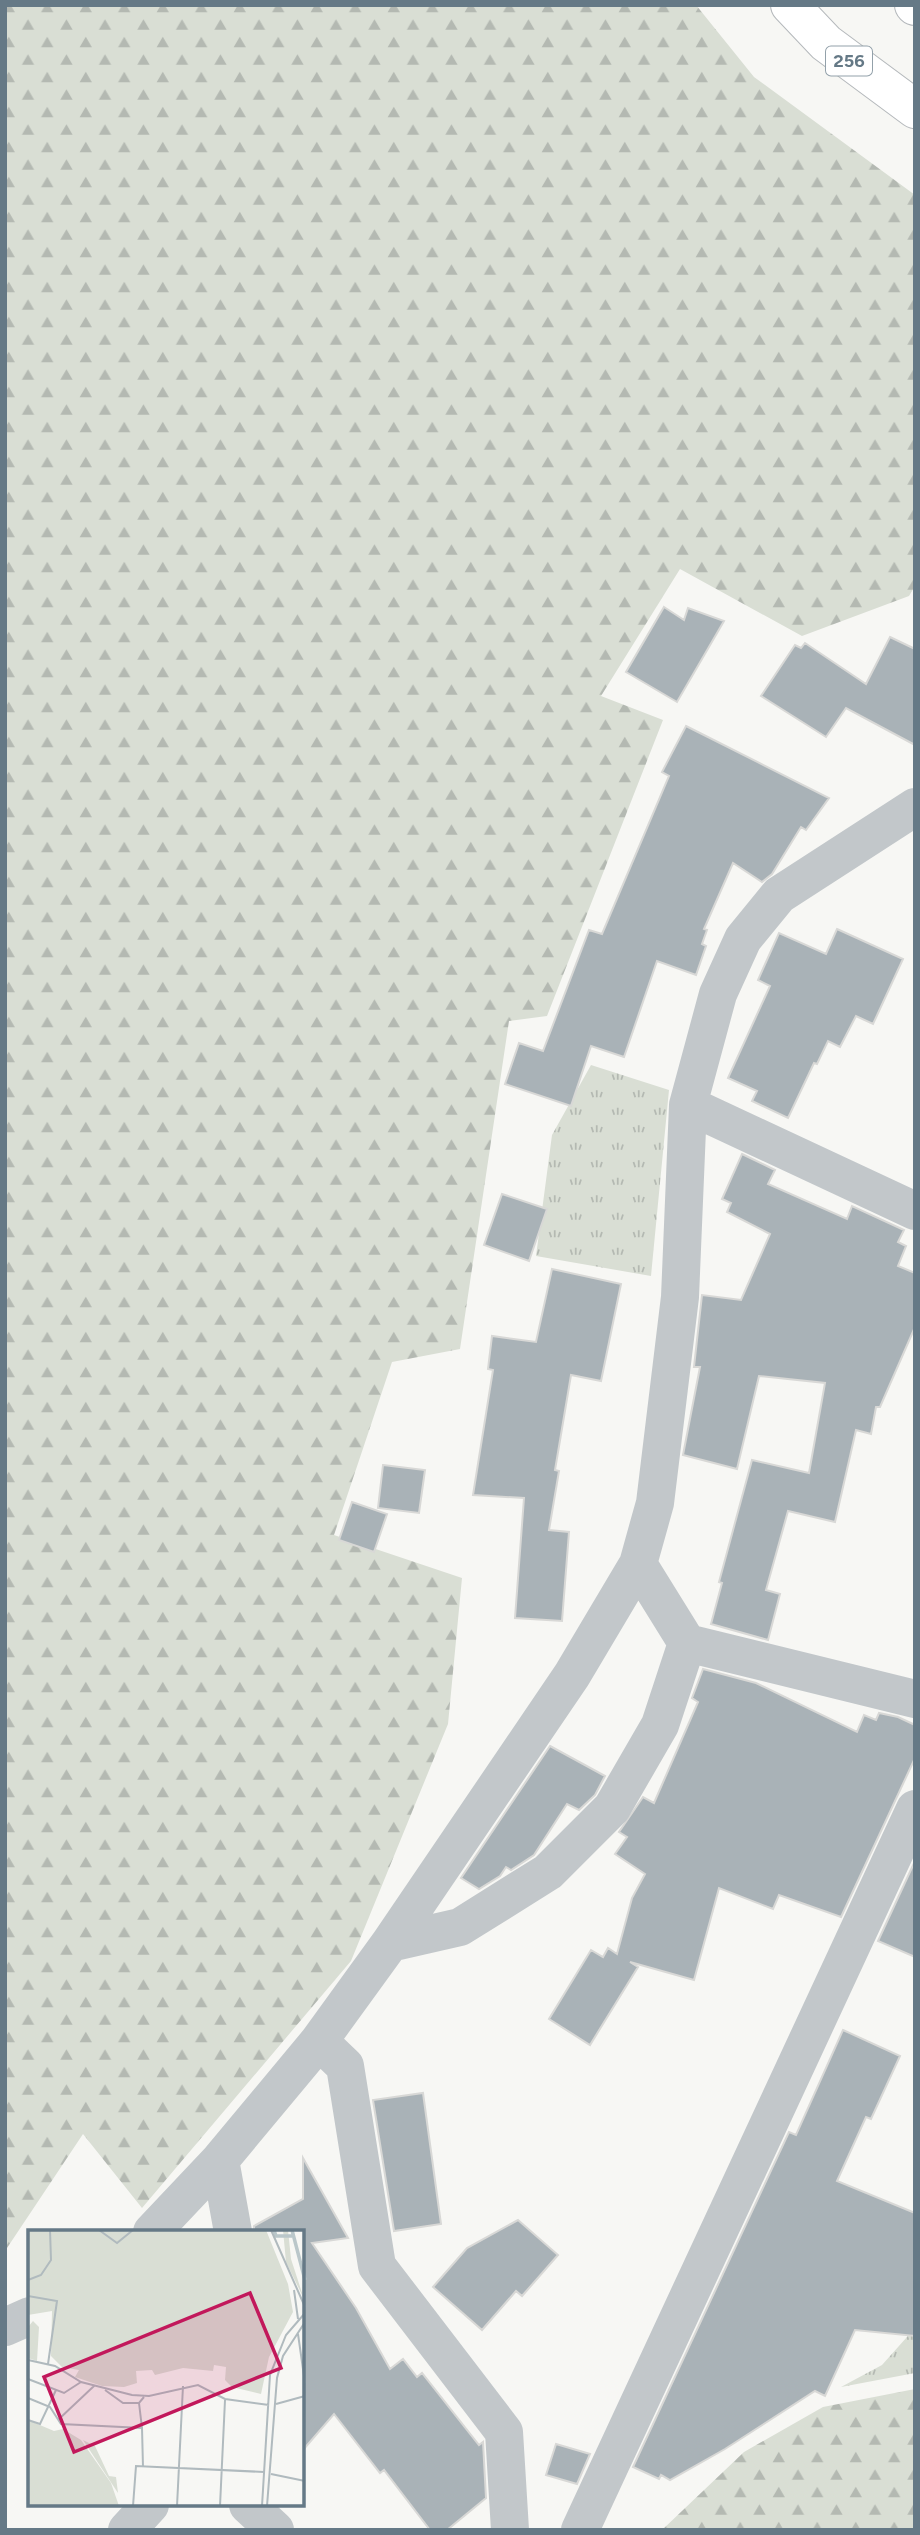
<svg xmlns="http://www.w3.org/2000/svg" width="920" height="2535" viewBox="0 0 920 2535" font-family="Figtree,sans-serif">
	<style>
		.grass { fill: url(#grass-tufts) }
		.forest { fill: url(#forest-firs) }
		.building { fill: #a9b2b7; stroke: #d8d8d6; stroke-width: 2 }
		.lines { fill: none; stroke-linecap: round; stroke-linejoin: round }
		.highway-casing { stroke: #b5b9bc; stroke-width: 40 }
		.minor { stroke: #c2c7ca; stroke-width: 38 }
		.highway { stroke: #fff; stroke-width: 38 }
		.labels { text-anchor: middle; stroke-width: 7; stroke-linejoin: round; paint-order: stroke }
		.shield { fill: #fff; stroke: #93a1aa; stroke-width: 2 }
		.shield-label { font-size: 18px; font-weight: bold; fill: #657986 }
		.inset-river { fill: none; stroke: #bac7ca; stroke-width: 3.5 }
		.inset-road { fill: none; stroke: #b0babe; stroke-width: 2 }
		.view { fill: #c2185b; fill-opacity: 0.15; stroke: #c2185b; stroke-width: 3.5 }
		.inset-edge { fill: none; stroke: #657986; stroke-width: 3.5 }
	</style>
	<defs>
		<pattern id="grass-tufts" width="24" height="20" patternUnits="userSpaceOnUse" patternTransform="scale(1.75)"><rect width="24" height="20" fill="#d9ded4"/><path d="M3 7l-1-3M5 7V3M7 7l1-3M15 17l-1-3M17 17v-4M19 17l1-3" fill="none" stroke="#b4b9b2"/></pattern>
		<pattern id="forest-firs" width="22" height="20" patternUnits="userSpaceOnUse" patternTransform="scale(1.75)"><rect width="22" height="20" fill="#d9ded4"/><path d="M5 1l3.5 6h-7zM16 11l3.5 6h-7z" fill="#b4b9b2"/></pattern>
	</defs>
	<rect width="100%" height="100%" fill="#f7f7f4"/>
	<path class="grass" d="M591 1065 669 1090 651 1276 536 1256 552 1135Z
		M915 2328V2373L841 2387 882 2365Z"/>
	<path class="forest" d="M5 5H696L754 77 915 195V586L909 596 802 636 680 569 601 696 663 720 547 1016 509 1021 460 1349 392 1362 334 1535 462 1578 448 1724 351 1961 142 2208 83 2134 5 2251Z
		M915 2389V2530H662L744 2452 823 2407Z"/>
	<path class="building" d="M664 607 684 620 688 608 724 621 677 702 626 672Z
		M890 637 915 649V745L846 708 826 737 761 696 795 645 801 648 805 643 866 684Z
		M686 726 829 798 806 830 801 827 772 874 762 882 733 863 704 929 707 930 702 944 706 946 696 975 657 961 624 1057 591 1046 571 1106 505 1084 519 1043 543 1051 589 930 602 934 669 776 662 772Z
		M837 929 903 959 873 1024 856 1016 840 1047 828 1041 817 1064 814 1063 788 1118 752 1101 757 1091 728 1078 770 986 758 980 779 933 826 954Z
		M742 1154 775 1170 768 1184 847 1219 852 1206 904 1230 898 1242 906 1246 898 1266 915 1273V1327L880 1407H876L871 1434 856 1430 835 1522 788 1511 766 1590 780 1594 768 1640 711 1624 722 1583 719 1582 752 1460 809 1473 825 1383 759 1376 737 1469 683 1455 700 1367H694L702 1295 741 1300 770 1234 727 1212 731 1203 722 1199Z
		M502 1194 547 1209 529 1261 484 1245Z
		M552 1269 621 1284 601 1381 571 1375 555 1470 559 1471 549 1530 569 1532 562 1621 515 1618 524 1498 473 1495 493 1370 488 1369 492 1336 536 1342Z
		M383 1465 425 1470 419 1513 378 1508Z
		M352 1502 387 1514 374 1552 339 1540Z
		M703 1669 756 1683 857 1732 864 1715 876 1720 879 1713 898 1717 915 1725V1758L841 1917 779 1895 773 1909 719 1888 694 1980 630 1962 638 1967 590 2045 549 2019 591 1950 603 1957 608 1948 617 1954 632 1898 645 1874 615 1854 627 1837 619 1832 643 1797 654 1803 698 1702 692 1698Z
		M550 1746 605 1776 595 1795 579 1810 567 1804 534 1855 511 1870 506 1867 500 1876 479 1889 461 1878Z
		M915 1861V1957L878 1941Z
		M843 2030 900 2056 871 2119 866 2117 837 2181 915 2213V2336L855 2330 825 2396 815 2391 725 2449 670 2480 661 2475 659 2479 633 2467 789 2132 796 2135Z
		M423 2093 441 2224 394 2231 373 2100Z
		M303 2158 348 2238 312 2243 356 2308 390 2369 403 2359 417 2377 422 2373 479 2445 483 2442 486 2498 447 2530H430L384 2470 380 2473 334 2414 303 2450V2232H254V2226L303 2199Z
		M518 2220 558 2255 522 2296 516 2291 482 2330 433 2287 467 2248Z
		M556 2444 590 2454 577 2484 546 2475Z"/>
	<g class="lines">
		<g class="highway-casing">
			<path id="highway" d="M790 5 826 43 915 109
				M914 5 915 6"/>
		</g>
		<path class="minor" d="M688 1105 915 1211
			M687 1643 915 1699
			M390 1943 460 1927 548 1872 612 1808 660 1725 687 1643 638 1564
			M319 2041 345 2066 377 2266 504 2432 510 2530
			M220 2160 233 2232
			M152 2232 220 2160 319 2041 390 1943 572 1675 638 1564 655 1503 680 1297 688 1105 718 994 743 939 779 895 915 807
			M5 2327 30 2316
			M248 2505 275 2530
			M127 2530 150 2505
			M580 2530 915 1809"/>
		<use href="#highway" class="highway"/>
	</g>
	<g class="labels">
		<rect class="shield" x="826" y="46.5" width="46" height="29" rx="5"/>
		<g class="shield-label">
			<text x="849" y="67">256</text>
		</g>
	</g>
	<g transform="translate(28 2230)">
		<rect width="276" height="276" fill="#f7f7f4"/>
		<path d="M255 0H260L263 29 276 69 258 32ZM5 91 11 97 9 131 0 128V97ZM55 210 67 216 81 246 88 247 90 263Z" fill="#d9ded4"/>
		<path d="M0 0H238L260 54 265 82 241 127 233 164 204 157 197 150 198 137 186 135 185 141 155 138 127 145 124 140 108 141 109 153 96 157 74 156 47 147 51 140 34 137 23 126 24 81 0 85ZM0 190 26 201 35 199 53 210 83 253 91 276H0Z" fill="#d9ded4"/>
		<path class="inset-river" d="M246 0 248 6H264M264 0 277 50"/>
		<path class="inset-road" d="M71 0 89 13 105 0M243 0 277 77M0 50 13 45 23 30 22 0M266 60 270 89M0 66 29 71 20 134M270 104 277 153M0 130 27 136 53 152 104 165 121 166 170 155 197 169 241 175M0 149 36 163 53 152M77 160 95 173H111L116 167M0 168 22 177 33 194 114 198 115 237M111 173 114 198M248 174 277 166M31 189 66 156M0 190 12 194 28 160M243 244 277 251M105 276 108 236 236 242M149 276 155 156M192 276 197 170M234 276 242 145 258 105 277 83M239 276 249 148 255 126 277 92"/>
		<path class="view" d="M222 63 253 138 46 222 16 147Z"/>
		<rect width="276" height="276" class="inset-edge"/>
	</g>
	<rect width="920" height="2535" fill="none" stroke="#657986" stroke-width="14"/>
</svg>
